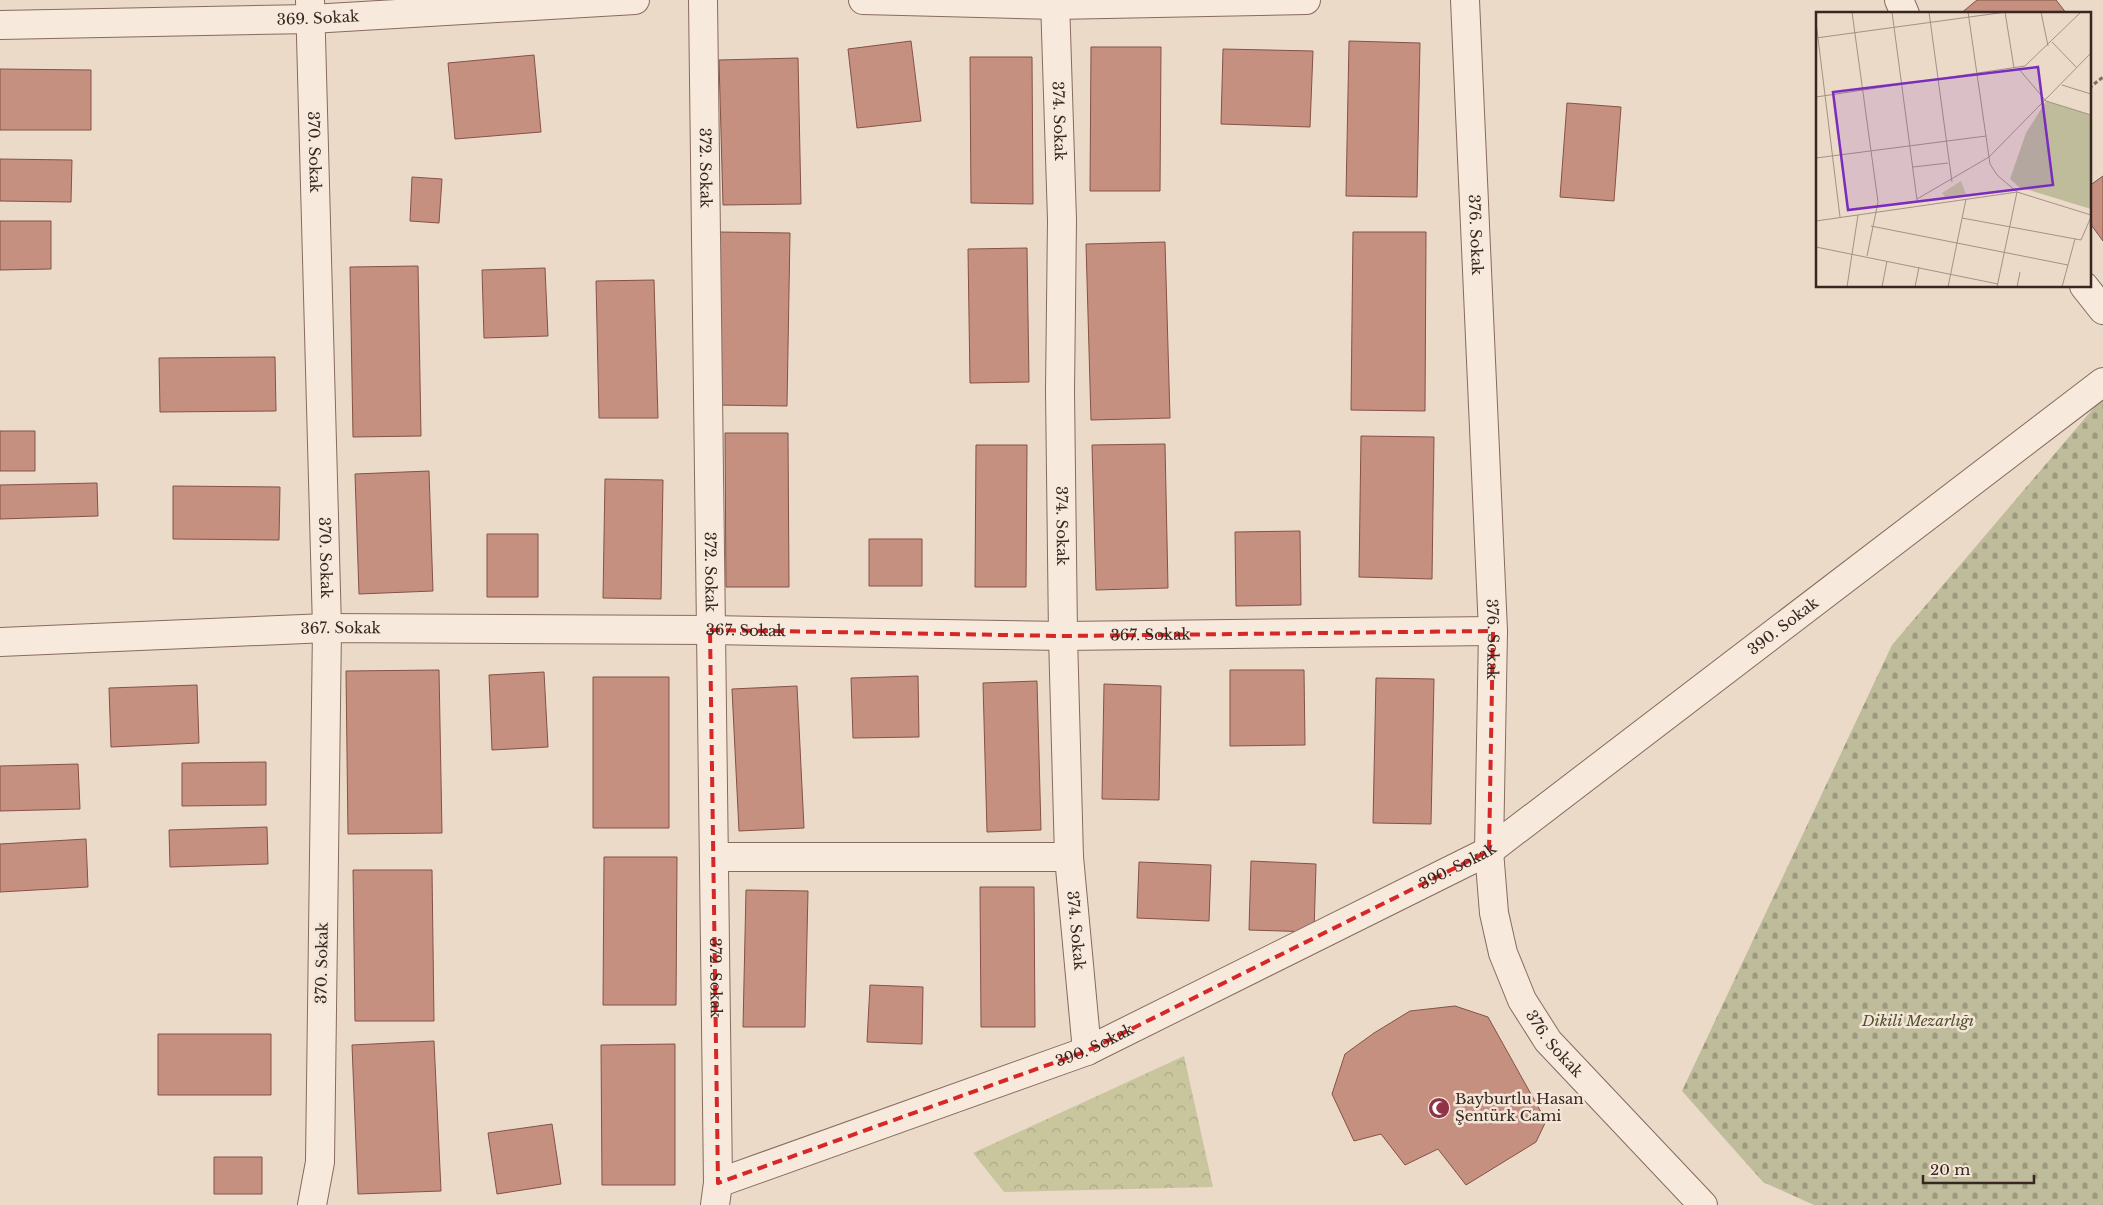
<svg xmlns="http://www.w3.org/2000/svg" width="2103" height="1205" viewBox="0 0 2103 1205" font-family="'Libre Baskerville',serif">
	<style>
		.cemetery { fill: url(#cemetery-stones) }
		.park { fill: url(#park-crowns) }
		.building { fill: #c69081; stroke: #845246 }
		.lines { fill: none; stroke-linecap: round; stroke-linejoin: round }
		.minor-casing { stroke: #866b5f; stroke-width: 30 }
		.path { stroke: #866b5f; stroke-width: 3; stroke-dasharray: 4 2.5; stroke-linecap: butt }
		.minor { stroke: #f7e9db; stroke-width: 28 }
		.marked { fill: none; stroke: #d62828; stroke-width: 4; stroke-dasharray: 10 6; stroke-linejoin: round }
		.labels { text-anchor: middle; stroke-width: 5; stroke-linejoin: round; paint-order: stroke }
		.street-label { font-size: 15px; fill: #382721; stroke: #f3e5d7 }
		.park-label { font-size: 15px; font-style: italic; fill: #515329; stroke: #f3e5d7 }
		.poi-label { font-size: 15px; fill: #382721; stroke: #f3e5d7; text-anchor: start }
		.inset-road { fill: none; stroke: #a39285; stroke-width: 1 }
		.view { fill: #7b2cbf; fill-opacity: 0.15; stroke: #7b2cbf; stroke-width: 2.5 }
		.inset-edge { fill: none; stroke: #382721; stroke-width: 2.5 }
	</style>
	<defs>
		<pattern id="cemetery-stones" width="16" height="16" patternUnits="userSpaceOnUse" patternTransform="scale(1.25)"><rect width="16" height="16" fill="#bfbc9b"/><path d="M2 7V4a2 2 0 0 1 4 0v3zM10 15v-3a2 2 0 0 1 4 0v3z" fill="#9c997e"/></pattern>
		<pattern id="park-crowns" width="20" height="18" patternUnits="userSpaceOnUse" patternTransform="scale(1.25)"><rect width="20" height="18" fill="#c9c59d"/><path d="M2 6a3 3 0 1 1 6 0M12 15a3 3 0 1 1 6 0" fill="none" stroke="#ada987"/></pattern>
	</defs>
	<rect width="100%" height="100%" fill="#ebdac8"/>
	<path class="cemetery" d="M2103 397V1205H1814L1763 1182 1682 1091 1892 645Z"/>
	<path class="park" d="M1184 1056 1213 1187 1004 1192 973 1153Z"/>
	<path class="building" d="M1977 0H2056L2067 14H1960Z
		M911 41 921 121 857 128 848 49Z
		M1349 41 1420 43 1417 197 1346 196Z
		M1091 47H1161L1160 191H1090Z
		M1223 49 1313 51 1310 127 1221 124Z
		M534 55 541 132 455 139 448 63Z
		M970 57H1032L1033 204 971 203Z
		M798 58 801 204 723 205 719 60Z
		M0 69 91 70V130H0Z
		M1567 103 1621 107 1614 201 1560 197Z
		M0 159 72 160 71 202 0 201Z
		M2103 176V241L2089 222V186Z
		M412 177 442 179 439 223 410 221Z
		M0 221H51V269L0 270Z
		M718 232 790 233 787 406 715 405Z
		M1353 232H1426L1425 411 1351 410Z
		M1165 242 1170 418 1091 420 1086 244Z
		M1027 248 1029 382 970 383 968 249Z
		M418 266 421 436 353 437 350 267Z
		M545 268 548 336 484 338 482 270Z
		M654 280 658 418H599L596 281Z
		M275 357 276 411 160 412 159 358Z
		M0 431H35V471H0Z
		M725 433H788L789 587H726Z
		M1361 436 1434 437 1432 579 1359 577Z
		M1165 444 1168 588 1096 590 1092 445Z
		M976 445H1027L1026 587H975Z
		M429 471 433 591 359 594 355 474Z
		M605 479 663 480 661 599 603 598Z
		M97 483 98 516 0 519V485Z
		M173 486 280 487 279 540 173 539Z
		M1300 531 1301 605 1236 606 1235 532Z
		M487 534H538V597H487Z
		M869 539H922V586H869Z
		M439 670 442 833 348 834 346 671Z
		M1230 670H1304L1305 745 1230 746Z
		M544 672 548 747 492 750 489 675Z
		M918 676 919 737 853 738 851 678Z
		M593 677H669V828H593Z
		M1376 678 1434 679 1431 824 1373 823Z
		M1037 681 1041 830 987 832 983 683Z
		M1104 684 1161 686 1159 800 1102 799Z
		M197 685 199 743 111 747 109 688Z
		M797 686 804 828 739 831 732 689Z
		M266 762V805L182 806V763Z
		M78 764 80 809 0 811V766Z
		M267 827 268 864 170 867 169 830Z
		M86 839 88 887 0 892V844Z
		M604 857H677L676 1005H603Z
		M1251 861 1316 864 1314 932 1249 930Z
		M1139 862 1211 865 1209 921 1137 918Z
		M353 870H432L434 1021H355Z
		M980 887H1034L1035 1027H981Z
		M746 890 808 891 805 1027H743Z
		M870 985 923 987 922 1044 867 1042Z
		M1455 1006 1488 1017 1546 1121 1536 1142 1466 1185 1438 1149 1405 1165 1381 1134 1354 1141 1332 1094 1345 1054 1374 1033 1410 1011Z
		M158 1034H271V1095H158Z
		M434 1041 441 1191 358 1194 352 1045Z
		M675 1044V1185H602L601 1045Z
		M552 1124 561 1184 497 1194 488 1133Z
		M214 1157H262V1194H214Z"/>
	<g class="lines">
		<g class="minor-casing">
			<g id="minor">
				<path id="s1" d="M310 0 327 628 320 1162 312 1205"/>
				<path id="s2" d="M703 0 718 1183 715 1205"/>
				<path d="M863 0 1055 5 1306 0"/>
				<path id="s3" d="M1055 0 1062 220 1060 391 1063 636 1069 857 1087 1051"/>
				<path id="s4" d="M1465 0 1493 631 1489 851 1494 913 1503 953 1522 1000 1548 1041 1703 1205"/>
				<path d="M1899 0 1905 14"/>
				<path id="s5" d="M0 25 311 19 635 0"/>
				<path d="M2084 286 2103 310"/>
				<path id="s6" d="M0 642 327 628 710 630 1063 636 1493 631"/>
				<path d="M714 857H1069"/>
				<path id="s7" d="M718 1183 1087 1051 1489 851 2103 382"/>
			</g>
		</g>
		<path class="path" d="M2089 88 2103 77"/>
		<use href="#minor" class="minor"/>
	</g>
	<path class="marked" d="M710 630 1063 636 1493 631 1489 851 1087 1051 718 1183Z"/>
	<defs>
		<g id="mosque-disc" transform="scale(1.125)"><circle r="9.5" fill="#913347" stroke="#f3e5d7"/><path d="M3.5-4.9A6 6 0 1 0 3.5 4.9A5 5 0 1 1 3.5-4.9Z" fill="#fff"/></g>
	</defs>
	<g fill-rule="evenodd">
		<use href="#mosque-disc" x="1439" y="1108"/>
	</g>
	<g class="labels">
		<g class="street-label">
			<text dy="5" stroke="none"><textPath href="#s5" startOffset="318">369. Sokak</textPath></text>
			<text dy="5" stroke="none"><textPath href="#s3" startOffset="121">374. Sokak</textPath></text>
			<text dy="5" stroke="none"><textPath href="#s1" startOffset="152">370. Sokak</textPath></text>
			<text dy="5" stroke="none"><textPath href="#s2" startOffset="168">372. Sokak</textPath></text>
			<text dy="5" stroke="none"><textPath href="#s4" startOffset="235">376. Sokak</textPath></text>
			<text dy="5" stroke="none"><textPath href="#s3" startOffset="526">374. Sokak</textPath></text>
			<text dy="5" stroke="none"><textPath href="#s1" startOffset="558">370. Sokak</textPath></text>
			<text dy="5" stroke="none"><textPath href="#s2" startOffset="572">372. Sokak</textPath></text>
			<text dy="5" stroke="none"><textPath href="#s7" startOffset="1211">390. Sokak</textPath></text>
			<text dy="5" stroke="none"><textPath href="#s6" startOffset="341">367. Sokak</textPath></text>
			<text dy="5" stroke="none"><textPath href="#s6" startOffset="746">367. Sokak</textPath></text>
			<text dy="5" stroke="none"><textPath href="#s6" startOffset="1151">367. Sokak</textPath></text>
			<text dy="5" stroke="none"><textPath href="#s4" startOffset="640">376. Sokak</textPath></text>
			<text dy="5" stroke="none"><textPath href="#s7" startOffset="806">390. Sokak</textPath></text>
			<text dy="5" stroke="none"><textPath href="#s3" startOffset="931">374. Sokak</textPath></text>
			<text transform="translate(322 963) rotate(-89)" y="5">370. Sokak</text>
			<text dy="5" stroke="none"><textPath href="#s2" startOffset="978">372. Sokak</textPath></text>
			<text dy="5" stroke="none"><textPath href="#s4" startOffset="1060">376. Sokak</textPath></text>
			<text dy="5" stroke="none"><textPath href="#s7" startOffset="401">390. Sokak</textPath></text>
		</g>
		<g class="park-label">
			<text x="1918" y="1026">Dikili Mezarlığı</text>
		</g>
		<g class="poi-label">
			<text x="1455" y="1104">Bayburtlu Hasan<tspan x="1455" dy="17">Şentürk Cami</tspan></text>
		</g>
	</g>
	<g transform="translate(1816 12)">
		<rect width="275" height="275" fill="#ebdac8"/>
		<path d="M230 89 275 103V197L203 175 194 167 210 121Z" fill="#bfbc9b"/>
		<path d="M145 169 150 182 129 185 126 181Z" fill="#c9c59d"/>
		<path class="inset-road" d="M36 0 62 190 51 244M76 0 101 188M113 0 136 170M152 0 174 152 181 163 201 180 181 275M189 0 198 56M225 0 232 34M0 10 24 205M0 26 190 0M236 30 261 56M202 56 230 89 275 103M246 73 275 82M0 85 209 54 265 0M0 146 170 124M97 155 132 151M101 187 173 145 275 41M146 206 265 228 275 205M0 209 201 180 275 203M55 214 252 253M0 235 182 272M31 275 42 203M66 275 71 249M99 275 103 255M132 275 150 187M201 275 204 260M246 275 259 227"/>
		<path class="view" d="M222 55 237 173 32 198 17 80Z"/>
		<rect width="275" height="275" class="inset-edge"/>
	</g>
	<path d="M1923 1175v8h111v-8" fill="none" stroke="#382721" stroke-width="2.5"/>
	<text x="1930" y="1175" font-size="15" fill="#382721" stroke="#f3e5d7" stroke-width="4" paint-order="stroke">20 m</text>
</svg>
